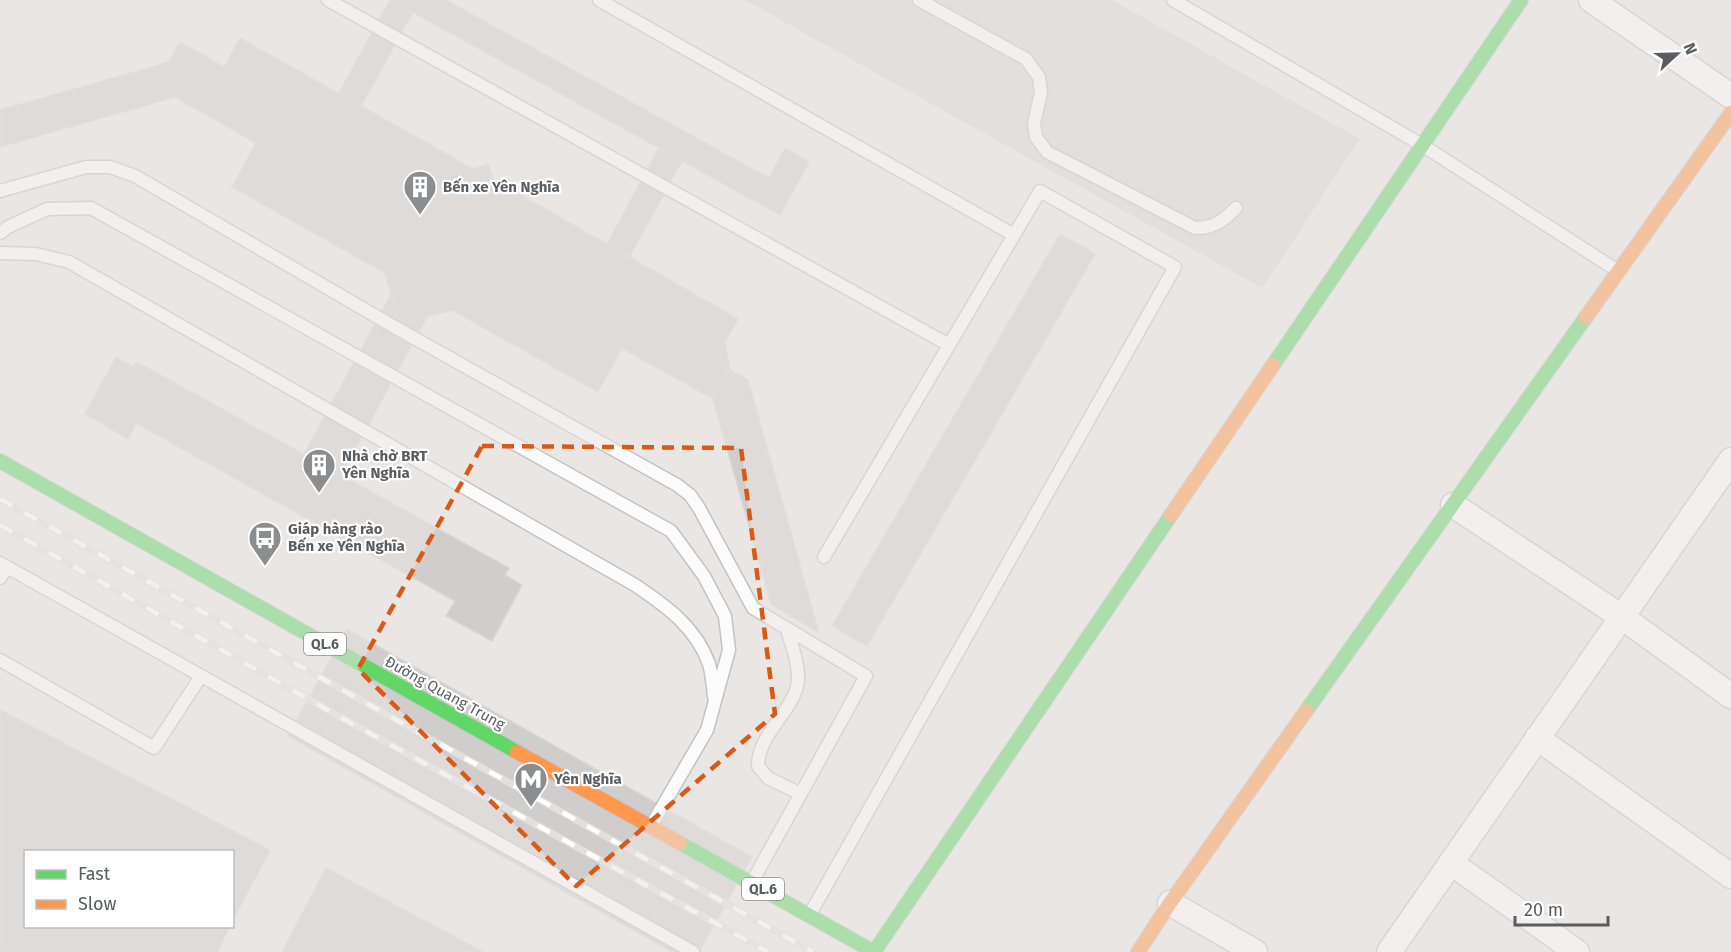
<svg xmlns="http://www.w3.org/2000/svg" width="1731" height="952" viewBox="0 0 1731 952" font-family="'Fira Sans',sans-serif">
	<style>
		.industrial { fill: #dad7d4 }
		.building { fill: #d0cecd; stroke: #d8d5d2; stroke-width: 1.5 }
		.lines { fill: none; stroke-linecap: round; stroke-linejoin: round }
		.lane-casing { stroke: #c4c3c4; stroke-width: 15 }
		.street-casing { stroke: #c4c3c4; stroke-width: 27 }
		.fast-casing { stroke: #c5c5c5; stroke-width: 16 }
		.slow-casing { stroke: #c5c5c5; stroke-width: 16 }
		.lane { stroke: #fcfbfb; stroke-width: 12 }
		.street { stroke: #fcfbfb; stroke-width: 24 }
		.fast { stroke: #63d668; stroke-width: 14 }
		.slow { stroke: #ff974d; stroke-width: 14 }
		.rail-casing { stroke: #e0e0e0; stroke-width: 7 }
		.rail { stroke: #fff; stroke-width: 4.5; stroke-dasharray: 14; stroke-linecap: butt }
		.marked { fill: none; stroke: #da5914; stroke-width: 4.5; stroke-dasharray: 12 8; stroke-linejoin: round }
		.labels { text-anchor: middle; stroke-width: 4.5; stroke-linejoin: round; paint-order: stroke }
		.shield { fill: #fff; stroke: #8b8e90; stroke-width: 1.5 }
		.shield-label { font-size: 14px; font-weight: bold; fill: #595d61 }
		.poi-label { font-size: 15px; font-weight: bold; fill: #595d61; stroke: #fff; text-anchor: start }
		.street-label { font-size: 15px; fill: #595d61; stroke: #fff }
	</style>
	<rect width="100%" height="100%" fill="#e9e6e3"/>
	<path class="industrial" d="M745 0H1112L1360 139 1262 288Z"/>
	<path class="building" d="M390 0 413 12 361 106 339 93Z
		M391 0H446L769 178 785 148 809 162 780 215Z
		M240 38 473 169 488 164 493 179 738 319 725 342 730 370 713 399 622 348 598 392 452 310 399 324 385 273 232 187 256 143 175 97 188 73 169 62 180 42 224 67Z
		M169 62 188 73 175 97 0 147V110Z
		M659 148 682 161 629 258 607 244Z
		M1060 234 1095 254 867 646 832 626Z
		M391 294 399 324 427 317 341 475 304 454Z
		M116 357 133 367 137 362 509 568 505 575 522 585 492 641 446 616 455 601 297 513 136 423 128 439 85 414Z
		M730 370 748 380 819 633 771 604 713 399Z
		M347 629 752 857 699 952H672L288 736Z
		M0 710 270 850 232 922V852H26V926H230L217 952H0Z
		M326 868 483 952H282Z"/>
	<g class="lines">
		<g class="lane-casing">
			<path id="lane" d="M328 0 949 345
				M599 0 1014 235
				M919 0 1026 59 1039 77 1041 93 1034 123 1036 137 1047 152 1195 228C1214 228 1223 221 1236 208
				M1173 0 1422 145 1618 271
				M0 191 86 167H110L135 176 398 329 677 485 690 495 699 508 753 608 866 676 752 882
				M0 233 8 227 47 209 91 208 671 531 704 576 725 616 729 650 707 730 651 826
				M0 253 36 254 69 262 635 585C666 606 696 627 709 664 712 674 713 687 714 697
				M0 563 693 952
				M0 578 7 567
				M787 630C792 646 799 664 798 681 795 710 758 733 758 766L768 778 801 794
				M0 660 154 748 201 676
				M810 914 1175 267 1040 191 824 557"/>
		</g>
		<g class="street-casing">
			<path id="street" d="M1591 0 1731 96
				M1453 505 1622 617 1731 696
				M1537 738 1731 876
				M1451 863 1577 952
				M1170 903 1255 952
				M1389 952 1731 460"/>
		</g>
		<g class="fast-casing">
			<path id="fast" d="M1273 365 1521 0
				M0 461 517 752
				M1306 711 1586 317
				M680 843 874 952
				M874 952 1171 515"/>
		</g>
		<g class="slow-casing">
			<path id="slow" d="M1586 317 1731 113
				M1171 515 1273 365
				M517 752 680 843
				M1138 952 1170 903 1306 711"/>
		</g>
		<use href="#lane" class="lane"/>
		<use href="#street" class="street"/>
		<use href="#fast" class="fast"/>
		<use href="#slow" class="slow"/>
		<g class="rail-casing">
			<path id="rail" d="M0 499 813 952
				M0 525 342 718 768 952"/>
		</g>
		<use href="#rail" class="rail"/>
	</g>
	<path d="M0 0H1731V952H0ZM482 446 741 448 775 714 576 886 358 669Z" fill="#e9e6e3" fill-opacity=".55" fill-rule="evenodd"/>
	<path class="marked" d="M482 446 741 448 775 714 576 886 358 669Z"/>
	<defs>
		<g id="building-pin" transform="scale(1.725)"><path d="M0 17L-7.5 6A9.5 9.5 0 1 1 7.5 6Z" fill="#8b8d8e" stroke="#fff"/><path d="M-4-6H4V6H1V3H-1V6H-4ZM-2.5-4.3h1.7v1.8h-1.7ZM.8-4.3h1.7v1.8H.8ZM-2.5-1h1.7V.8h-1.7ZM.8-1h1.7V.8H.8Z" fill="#fff"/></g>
		<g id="bus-pin" transform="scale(1.725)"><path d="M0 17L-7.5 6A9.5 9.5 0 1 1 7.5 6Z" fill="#8b8d8e" stroke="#fff"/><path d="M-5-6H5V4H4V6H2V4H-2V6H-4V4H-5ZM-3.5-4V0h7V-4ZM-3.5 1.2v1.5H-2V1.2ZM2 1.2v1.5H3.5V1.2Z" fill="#fff"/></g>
		<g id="metro-pin" transform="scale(1.725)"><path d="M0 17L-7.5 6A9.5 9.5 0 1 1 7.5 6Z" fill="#8b8d8e" stroke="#fff"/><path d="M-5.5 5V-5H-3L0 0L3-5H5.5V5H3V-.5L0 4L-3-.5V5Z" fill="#fff"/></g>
	</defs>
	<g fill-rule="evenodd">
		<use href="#building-pin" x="420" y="187"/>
		<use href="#building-pin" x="319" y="465"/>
		<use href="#bus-pin" x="265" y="538"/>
		<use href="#metro-pin" x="531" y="779"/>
	</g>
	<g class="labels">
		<g class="shield">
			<rect x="304" y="633" width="42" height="22" rx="4.5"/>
			<rect x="742" y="878" width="42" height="22" rx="4.5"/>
		</g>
		<g class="shield-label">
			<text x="325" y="649">QL.6</text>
			<text x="763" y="894">QL.6</text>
		</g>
		<g class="poi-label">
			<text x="443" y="192">Bến xe Yên Nghĩa</text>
			<text x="342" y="461">Nhà chờ BRT<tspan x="342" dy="17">Yên Nghĩa</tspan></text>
			<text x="288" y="534">Giáp hàng rào<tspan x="288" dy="17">Bến xe Yên Nghĩa</tspan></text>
			<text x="554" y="784">Yên Nghĩa</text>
		</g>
		<g class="street-label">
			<text transform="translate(445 693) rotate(29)" y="5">Đường Quang Trung</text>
		</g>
	</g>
	<rect x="24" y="850" width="210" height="78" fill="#ffffff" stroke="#bdbec0" stroke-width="1.5"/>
	<rect x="36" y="870" width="30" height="9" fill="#63d668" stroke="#bdbec0" stroke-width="1.5"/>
	<text x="78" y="880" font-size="18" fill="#595d61">Fast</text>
	<rect x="36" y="900" width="30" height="9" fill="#ff974d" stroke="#bdbec0" stroke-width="1.5"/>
	<text x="78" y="910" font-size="18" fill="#595d61">Slow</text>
	<g transform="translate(1677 54) rotate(68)" stroke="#ffffff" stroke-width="4.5" paint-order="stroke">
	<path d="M0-4.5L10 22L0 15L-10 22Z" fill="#595d61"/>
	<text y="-9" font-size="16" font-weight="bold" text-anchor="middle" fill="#595d61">N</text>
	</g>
	<path d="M1515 916v9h93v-9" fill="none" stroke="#595d61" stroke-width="3"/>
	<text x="1524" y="916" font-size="18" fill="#595d61" stroke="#ffffff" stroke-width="4.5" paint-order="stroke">20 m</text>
</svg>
